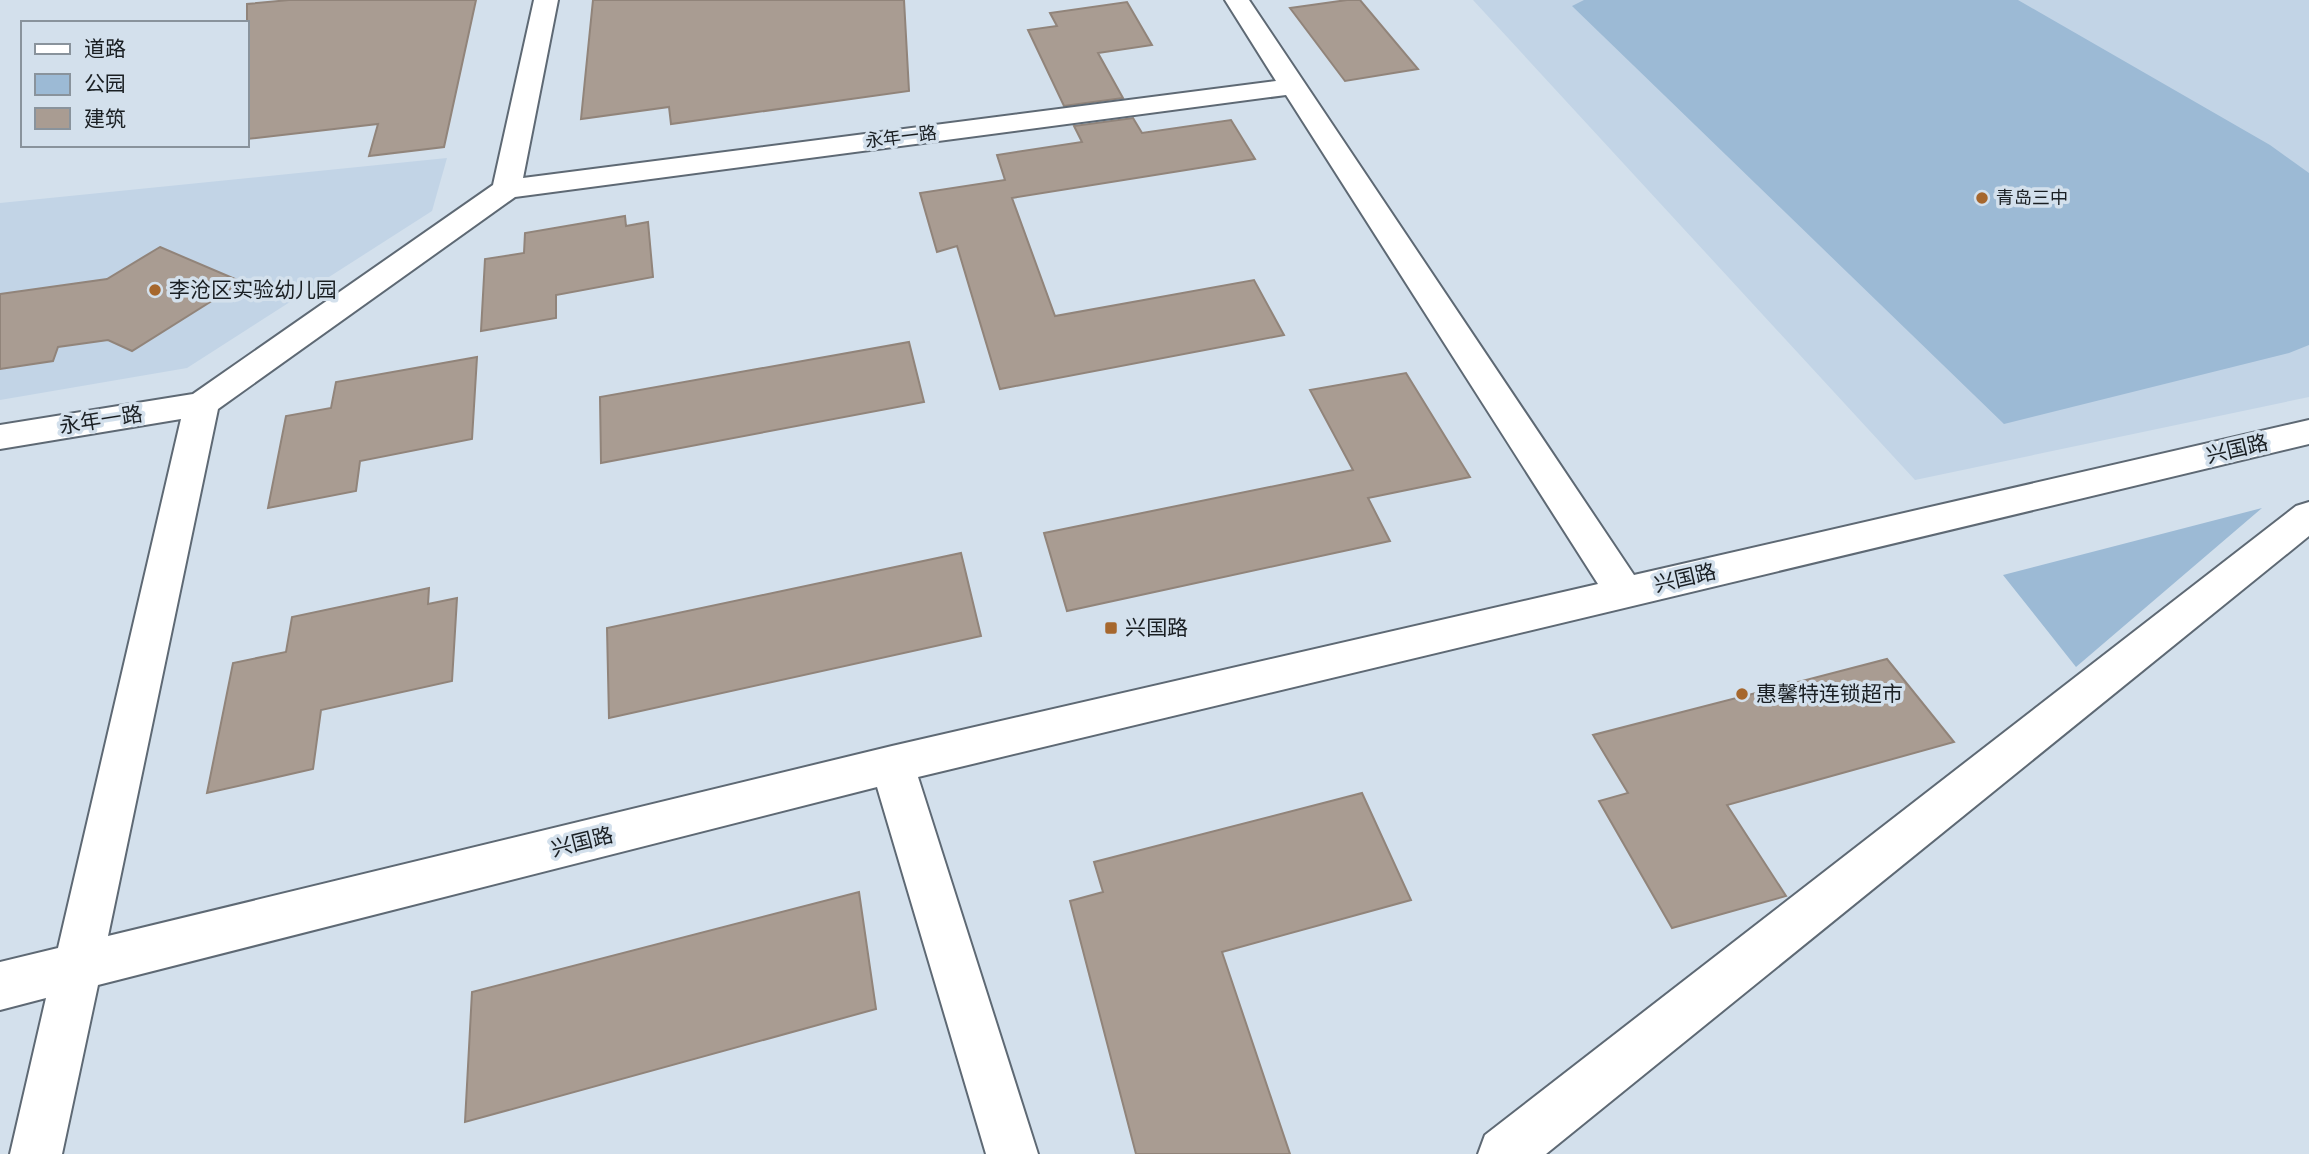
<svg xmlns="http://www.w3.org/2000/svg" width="2309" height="1154" viewBox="0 0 2309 1154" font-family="'Fira Sans Condensed','Noto Sans SC',sans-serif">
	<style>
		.built { fill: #c2d4e6 }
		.green { fill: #9cbad5 }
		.building { fill: #a99c92; stroke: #91847a; stroke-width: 2 }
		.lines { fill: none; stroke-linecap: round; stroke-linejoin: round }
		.minor-casing { stroke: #5e6974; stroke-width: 4 }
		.minor { fill: #fff; fill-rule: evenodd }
		.poi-dot { fill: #a6672d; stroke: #d3e0ec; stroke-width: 2.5 }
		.labels { text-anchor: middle; stroke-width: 7; stroke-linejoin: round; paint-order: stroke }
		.far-street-label { font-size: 18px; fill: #1a1f23; stroke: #d3e0ec }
		.far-poi-label { font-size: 18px; fill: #1a1f23; stroke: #d3e0ec; text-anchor: start }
		.poi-label { font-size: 21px; fill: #1a1f23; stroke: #d3e0ec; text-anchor: start }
		.street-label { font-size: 21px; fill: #1a1f23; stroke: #d3e0ec }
	</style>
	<rect width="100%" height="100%" fill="#d3e0ec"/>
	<path class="built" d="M1473 0H2309V397L1915 480Z
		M447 158 432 211 187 368 0 400V203Z"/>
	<path class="green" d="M1584 0H2018L2270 145 2309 173V345L2289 353 2004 424 1572 6Z
		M2262 508 2076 667 2003 575Z"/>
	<path class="building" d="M289 0H476L444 147 369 156 378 124 247 139V4Z
		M593 0H904L909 91 671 124 669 107 581 119Z
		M1347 0H1360L1418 69 1345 81 1290 8Z
		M1127 2 1152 45 1098 53 1123 98 1064 106 1028 30 1057 26 1050 13Z
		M1133 118 1142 133 1231 120 1255 159 1012 198 1055 316 1254 280 1284 335 1000 389 957 246 937 252 920 193 1005 180 997 155 1082 142 1074 126Z
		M625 216 626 226 648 222 653 277 556 295V318L481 331 485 259 524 253 525 233Z
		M160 247 242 282 132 351 108 340 58 347 53 361 0 369V294L107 279Z
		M909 342 924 402 601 463 600 397Z
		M477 357 472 439 360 461 356 491 268 508 286 416 331 408 336 382Z
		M1406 373 1470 477 1368 498 1390 541 1067 611 1044 533 1353 470 1310 390Z
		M961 553 981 636 609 718 607 628Z
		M429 588 428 604 457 598 452 681 321 710 313 769 207 793 233 663 286 652 292 617Z
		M1887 659 1954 742 1727 805 1786 896 1672 928 1599 801 1628 793 1593 735Z
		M1362 793 1411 900 1222 952 1290 1154H1136L1070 901 1103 892 1094 862Z
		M859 892 876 1009 465 1122 472 992Z"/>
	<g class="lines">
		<g class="minor-casing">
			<path id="minor" d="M534 0H558L523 178 1276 81 1225 0H1249L1634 575 2309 420V444L918 777 1038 1154H986L877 787 98 985 62 1154H10L46 998 0 1010V962L58 948 181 419 0 449V425L193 394 493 185ZM1286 95 1598 584 892 746 108 936 218 409 515 197Z
				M2309 502V536L1546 1154H1478L1485 1135 2296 506Z"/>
		</g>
		<use href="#minor" class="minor"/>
	</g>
	<g class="poi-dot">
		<circle cx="1982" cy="198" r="7"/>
		<circle cx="155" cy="290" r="7"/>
		<rect x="1104" y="621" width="14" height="14" rx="3.5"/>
		<circle cx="1742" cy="694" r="7"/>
	</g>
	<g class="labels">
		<g class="far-street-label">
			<text transform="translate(901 137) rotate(-7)" y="6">永年一路</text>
		</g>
		<g class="far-poi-label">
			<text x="1996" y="204">青岛三中</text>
		</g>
		<g class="poi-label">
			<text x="169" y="297">李沧区实验幼儿园</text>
			<text x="1125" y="635">兴国路</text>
			<text x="1756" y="701">惠馨特连锁超市</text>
		</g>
		<g class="street-label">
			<text transform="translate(101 420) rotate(-9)" y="7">永年一路</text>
			<text transform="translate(2237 449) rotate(-13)" y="7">兴国路</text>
			<text transform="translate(1685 578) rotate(-13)" y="7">兴国路</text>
			<text transform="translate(582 842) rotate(-14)" y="7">兴国路</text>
		</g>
	</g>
	<rect x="21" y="21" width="228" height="126" fill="#d3e0ec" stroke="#89939c" stroke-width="2"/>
	<rect x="35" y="44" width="35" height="10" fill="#ffffff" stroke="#89939c" stroke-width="2"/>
	<text x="84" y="56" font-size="21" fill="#1a1f23">道路</text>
	<rect x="35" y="74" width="35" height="21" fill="#9cbad5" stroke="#89939c" stroke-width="2"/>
	<text x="84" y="91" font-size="21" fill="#1a1f23">公园</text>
	<rect x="35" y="108" width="35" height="21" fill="#a99c92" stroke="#89939c" stroke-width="2"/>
	<text x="84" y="126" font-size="21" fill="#1a1f23">建筑</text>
</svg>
